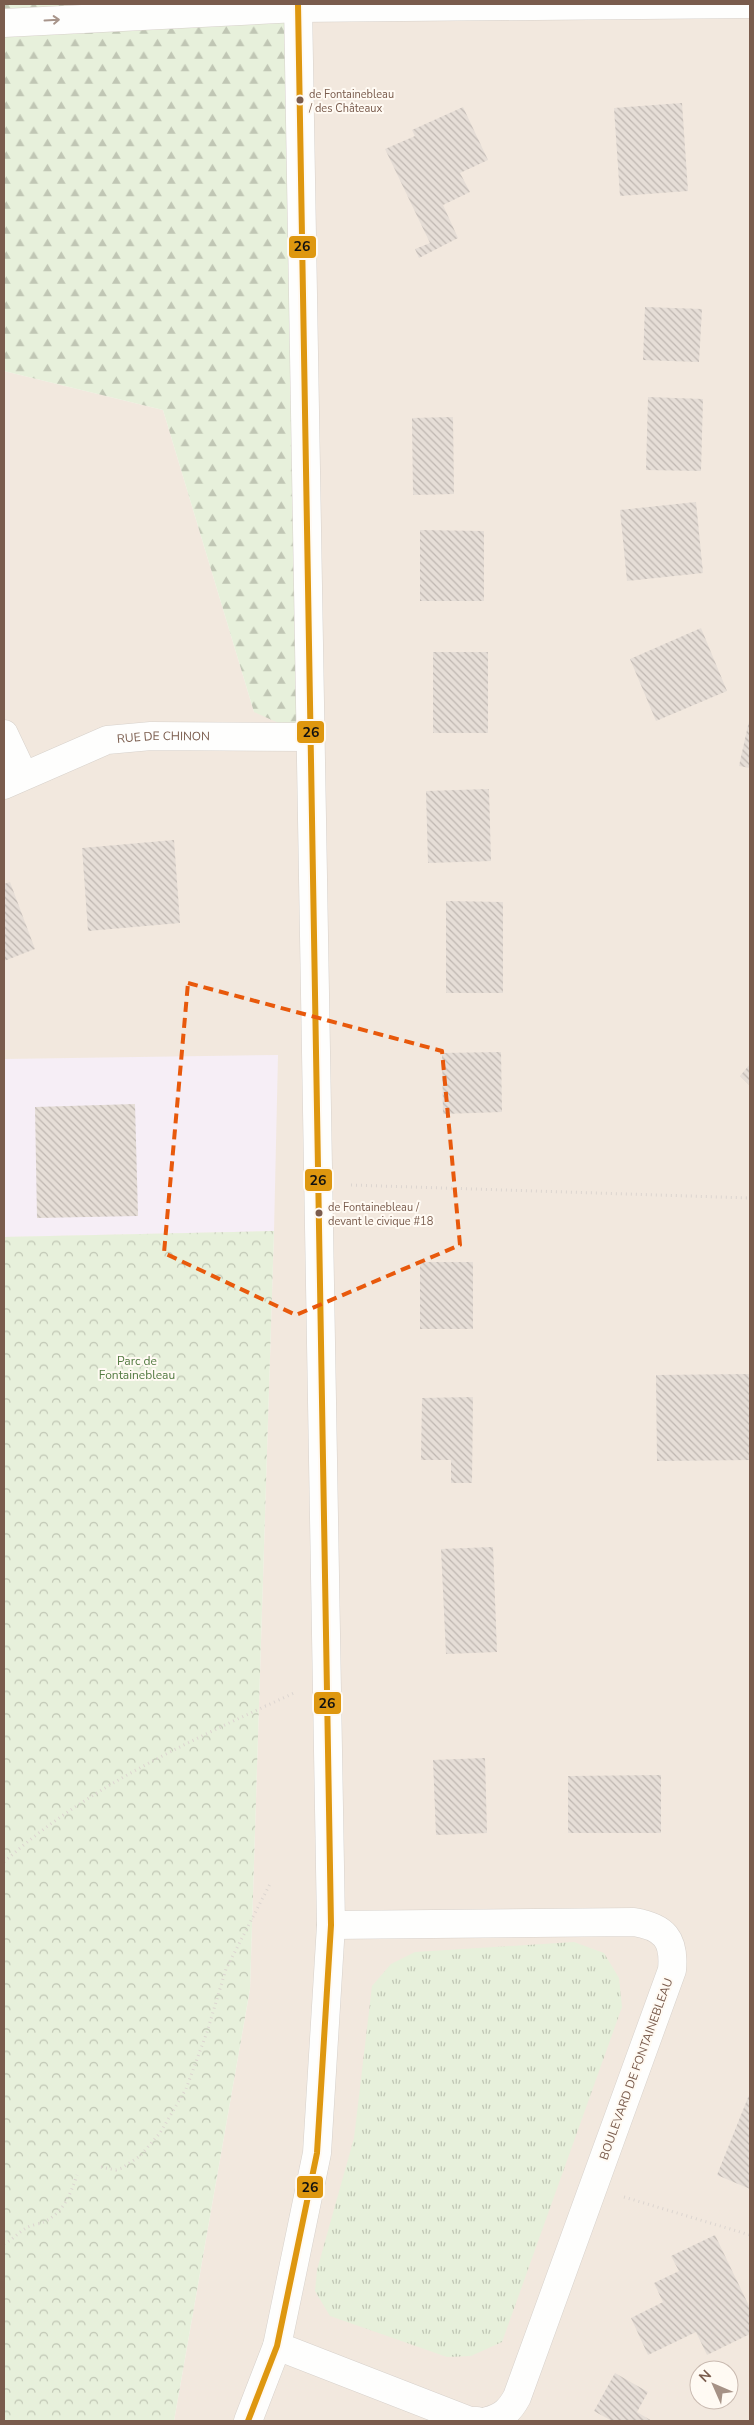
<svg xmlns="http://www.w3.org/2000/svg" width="754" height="2425" viewBox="0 0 754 2425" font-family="'Nunito Sans',sans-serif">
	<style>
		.residential { fill: #f2e8de; fill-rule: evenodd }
		.education { fill: #f6eef6 }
		.grass { fill: url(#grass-tufts) }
		.forest { fill: url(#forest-firs) }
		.park { fill: url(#park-crowns) }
		.building { fill: url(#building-back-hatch) }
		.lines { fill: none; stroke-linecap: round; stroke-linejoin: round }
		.minor-casing { stroke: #d7d1cb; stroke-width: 29 }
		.path { stroke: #dcd5d0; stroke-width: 3; stroke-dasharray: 1 4; stroke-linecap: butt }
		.minor { stroke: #fefefd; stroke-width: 28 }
		.bus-1-casing { stroke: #fffaf3; stroke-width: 10 }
		.bus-1 { stroke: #de970f; stroke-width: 6 }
		.oneway { stroke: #a8958b }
		.marked { fill: none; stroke: #e8590c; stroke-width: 4; stroke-dasharray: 10 6; stroke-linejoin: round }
		.bus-dot { fill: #7a5c4d; stroke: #fffaf3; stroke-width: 2 }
		.labels { text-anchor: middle; stroke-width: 4; stroke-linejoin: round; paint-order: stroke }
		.bus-label { font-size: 11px; fill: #7a5c4d; stroke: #fffaf3; text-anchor: start }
		.street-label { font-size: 12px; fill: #7a5c4d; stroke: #fffaf3 }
		.park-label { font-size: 12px; fill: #537a41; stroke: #fffaf3 }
		.line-badge { stroke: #fffaf3; stroke-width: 2 }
		.pale-badge-label { font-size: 14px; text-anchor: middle; font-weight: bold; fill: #111 }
	</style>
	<defs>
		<pattern id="grass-tufts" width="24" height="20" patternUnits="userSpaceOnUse" patternTransform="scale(1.25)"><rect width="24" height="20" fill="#e7f0db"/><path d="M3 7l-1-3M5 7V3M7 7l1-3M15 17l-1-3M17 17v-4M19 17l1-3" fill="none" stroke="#c0c6b4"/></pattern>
		<pattern id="forest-firs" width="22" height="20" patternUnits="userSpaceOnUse" patternTransform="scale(1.25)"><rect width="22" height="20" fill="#e7f0db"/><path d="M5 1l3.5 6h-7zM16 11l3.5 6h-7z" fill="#c0c6b4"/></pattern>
		<pattern id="park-crowns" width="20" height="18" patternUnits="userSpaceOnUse" patternTransform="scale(1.25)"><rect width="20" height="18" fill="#e7f0db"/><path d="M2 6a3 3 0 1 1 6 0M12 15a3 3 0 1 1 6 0" fill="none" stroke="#c0c6b4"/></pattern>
		<pattern id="building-back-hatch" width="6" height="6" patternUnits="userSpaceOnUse" patternTransform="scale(1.25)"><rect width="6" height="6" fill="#e6ded7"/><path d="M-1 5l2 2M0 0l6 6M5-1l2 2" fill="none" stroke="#bfb7b1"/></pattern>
	</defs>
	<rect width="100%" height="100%" fill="#f9f5f0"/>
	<path class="residential" d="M310 4H750V2421H174L250 1989 274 1231 4 1237V371L163 410 254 712ZM699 2370H729V2400H699Z"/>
	<path class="education" d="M278 1055 274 1231 4 1237V1059Z"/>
	<path class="grass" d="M574 1942 604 1953 619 1978 622 2007 502 2342 471 2356 447 2357 330 2316 315 2291 317 2270 354 2138 372 1986 391 1964 415 1952Z"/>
	<path class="forest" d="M4 4H310V737L254 712 163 410 4 371Z"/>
	<path class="park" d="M274 1231 250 1989 174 2421H4V1237Z"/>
	<path class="building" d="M682 103 688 191 620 196 614 108Z
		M463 107 488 160 460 173 470 192 443 205 458 238 419 258 415 249 430 243 385 149 415 136 412 130Z
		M645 307 702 309 699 362 643 360Z
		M648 397 703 399 701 471 646 470Z
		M453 417 454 494 413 495 412 418Z
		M696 502 703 573 627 581 620 510Z
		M420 530 484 531V601H420Z
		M701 628 727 691 656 721 630 659Z
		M433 652H488V733H433Z
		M749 721H750V768L739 766Z
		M489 789 491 861 428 863 426 791Z
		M174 840 180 923 88 931 82 848Z
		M10 882 35 949 4 961V884Z
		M446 901 503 902V993H446Z
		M501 1052 502 1112 443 1114 442 1053Z
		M750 1064V1086L740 1076Z
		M135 1104 138 1216 37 1218 35 1107Z
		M420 1262H473V1329H420Z
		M750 1374V1460L657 1461 656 1375Z
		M473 1397 472 1483H451V1460H421L422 1398Z
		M493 1547 497 1652 446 1654 441 1549Z
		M485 1758 487 1833 436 1835 433 1760Z
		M661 1775V1833H568V1776Z
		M749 2095H750V2189L717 2175Z
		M715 2235 750 2308V2334L707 2355 696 2332 648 2355 631 2318 663 2302 654 2283 679 2271 671 2256Z
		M615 2373 648 2392 637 2412 652 2421H612L594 2411Z"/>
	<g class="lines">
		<g class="minor-casing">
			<g id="minor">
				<path d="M4 23 298 8 749 4"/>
				<path d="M4 734 23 774"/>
				<path id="s1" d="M4 785 107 740 151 736 310 737"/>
				<path d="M331 1925 634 1922C664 1927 675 1939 672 1970L517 2397C510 2410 503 2417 487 2421"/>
				<path d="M277 2346 470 2421H477"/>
				<path d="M248 2421 277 2346 317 2153 331 1925 298 4"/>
			</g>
		</g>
		<path class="path" d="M351 1185 750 1198
			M4 1862C88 1786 192 1740 294 1693
			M101 2167 116 2170 122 2168 140 2156 160 2133 186 2089 207 2032 226 1969 271 1882
			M624 2197 750 2235
			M4 2244C12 2240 18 2233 26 2228 31 2225 39 2224 44 2222 64 2212 70 2195 77 2175"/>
		<use href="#minor" class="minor"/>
		<g class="bus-1-casing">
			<path id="bus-1" d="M248 2421 277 2346 317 2153 331 1925 298 4"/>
		</g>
		<use href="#bus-1" class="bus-1"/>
	</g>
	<defs><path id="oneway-shaft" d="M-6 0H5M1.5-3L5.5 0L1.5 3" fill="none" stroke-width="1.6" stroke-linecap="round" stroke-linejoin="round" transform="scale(1.25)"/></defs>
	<use class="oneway" href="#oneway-shaft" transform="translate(52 20) rotate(-3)"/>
	<path class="marked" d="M188 983 442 1051 460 1245 296 1315 164 1253Z"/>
	<g class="bus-dot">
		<circle cx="300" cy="100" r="4.5"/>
		<circle cx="319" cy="1213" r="4.5"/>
	</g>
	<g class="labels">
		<g class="bus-label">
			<text x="309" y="98">de Fontainebleau<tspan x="309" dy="14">/ des Châteaux</tspan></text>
			<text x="328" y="1211">de Fontainebleau /<tspan x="328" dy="14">devant le civique #18</tspan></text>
		</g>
		<g class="street-label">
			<text dy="4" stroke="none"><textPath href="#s1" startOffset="169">RUE DE CHINON</textPath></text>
			<text transform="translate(636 2069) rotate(-70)" y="4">BOULEVARD DE FONTAINEBLEAU</text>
		</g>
		<g class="park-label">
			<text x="137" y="1365">Parc de<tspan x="137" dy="14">Fontainebleau</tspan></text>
		</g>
	</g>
	<g class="line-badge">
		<rect x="288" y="235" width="29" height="24" rx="5" fill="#de970f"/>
		<rect x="296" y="720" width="29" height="24" rx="5" fill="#de970f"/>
		<rect x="304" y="1168" width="29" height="24" rx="5" fill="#de970f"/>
		<rect x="313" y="1691" width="29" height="24" rx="5" fill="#de970f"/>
		<rect x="296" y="2175" width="28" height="24" rx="5" fill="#de970f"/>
	</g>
	<g class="pale-badge-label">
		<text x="302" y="251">26</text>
		<text x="311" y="737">26</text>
		<text x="318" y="1185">26</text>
		<text x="327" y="1708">26</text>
		<text x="310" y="2192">26</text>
	</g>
	<rect width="754" height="2425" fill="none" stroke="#7a5c4d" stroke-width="10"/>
	<g transform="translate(714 2385) rotate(315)"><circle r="24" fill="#fffaf3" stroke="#cabbb1"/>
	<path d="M0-4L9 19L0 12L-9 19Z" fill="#a69286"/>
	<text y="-8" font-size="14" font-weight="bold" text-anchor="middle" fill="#7a5c4d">N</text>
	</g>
</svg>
